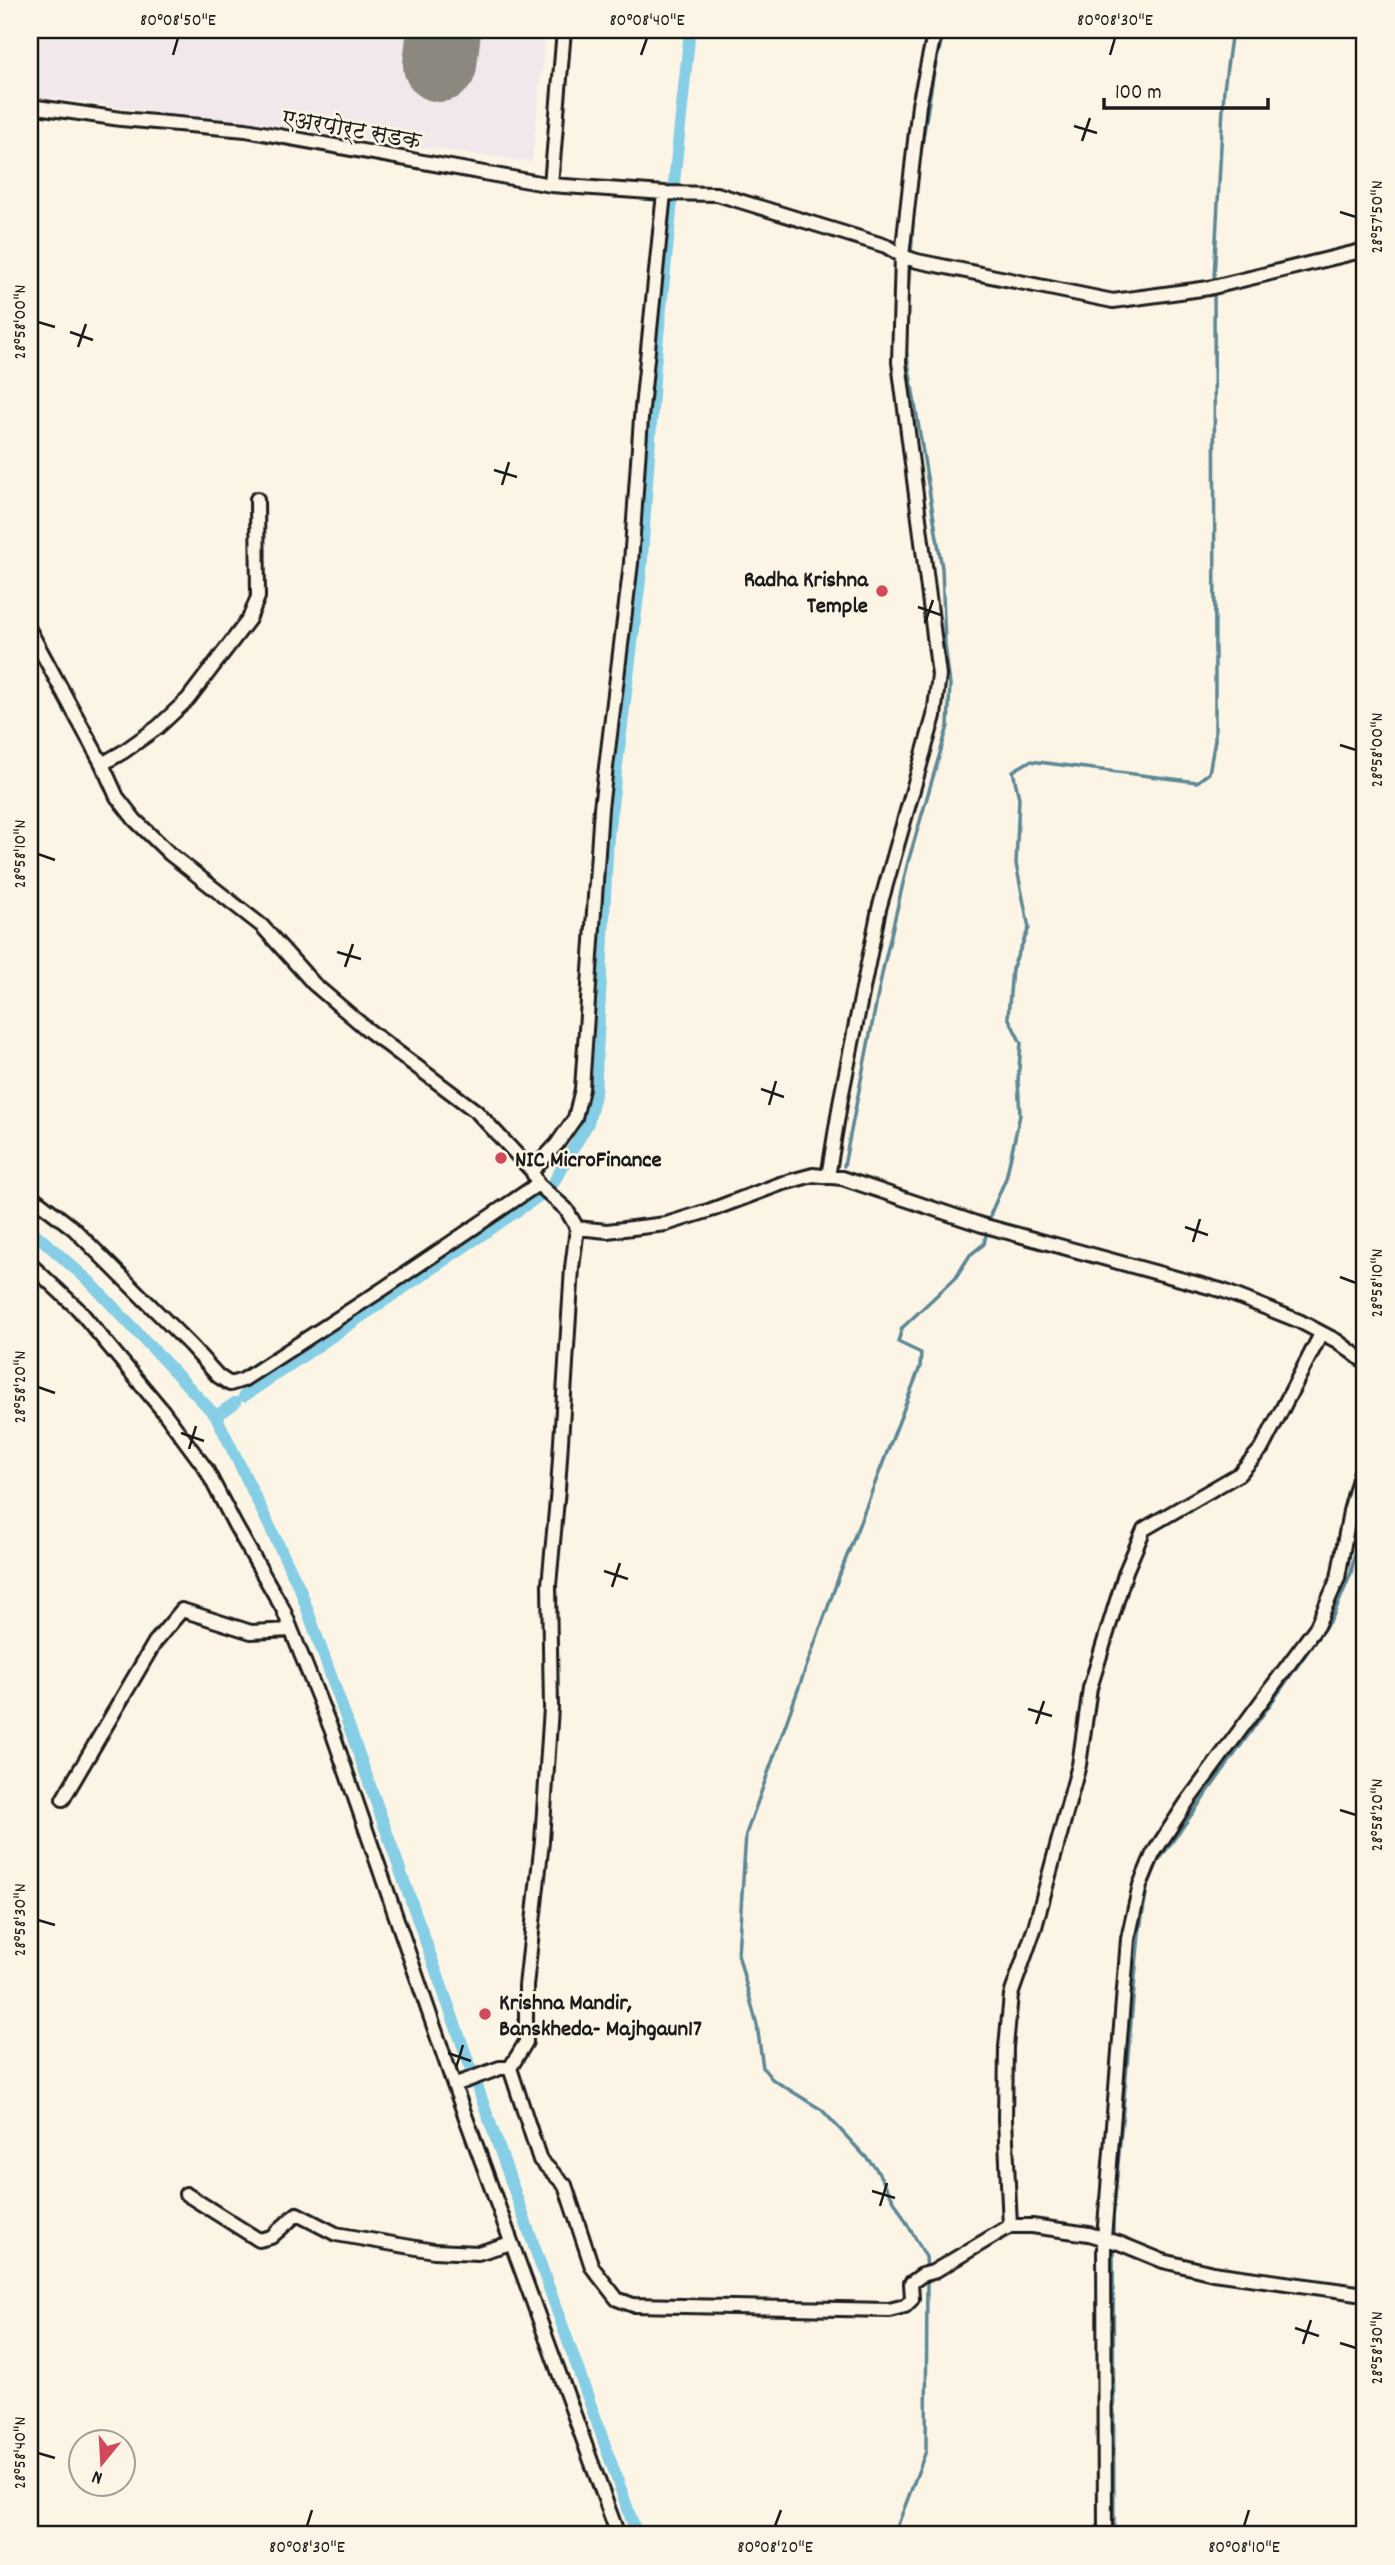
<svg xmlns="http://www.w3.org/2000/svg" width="1395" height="2565" viewBox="0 0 1395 2565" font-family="Dekko,'Playpen Sans Deva',sans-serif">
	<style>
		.built { fill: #f2e8ec }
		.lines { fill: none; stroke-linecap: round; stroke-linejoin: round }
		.stream { stroke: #5b8795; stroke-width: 3.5 }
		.canal { stroke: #85cee5; stroke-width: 12 }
		.runway { stroke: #8c8880; stroke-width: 74 }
		.street-casing { stroke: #1c1c1c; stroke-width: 18 }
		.street { stroke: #fcf5e5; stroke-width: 12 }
		.ticks { fill: none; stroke: #1c1c1c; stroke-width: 2.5 }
		.poi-dot { fill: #d1495b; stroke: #fcf5e5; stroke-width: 2.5 }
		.labels { text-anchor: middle; stroke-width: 5; stroke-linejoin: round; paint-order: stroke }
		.street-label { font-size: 23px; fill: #1c1c1c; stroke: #fcf5e5 }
		.poi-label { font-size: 23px; font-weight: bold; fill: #1c1c1c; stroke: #fcf5e5; text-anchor: start }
		.neatline { fill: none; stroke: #1c1c1c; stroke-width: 2.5 }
		.ticks-label { font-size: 18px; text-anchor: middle; fill: #1c1c1c }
	</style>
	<rect width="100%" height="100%" fill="#fcf5e5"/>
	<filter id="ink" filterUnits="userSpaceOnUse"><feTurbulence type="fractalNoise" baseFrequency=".0143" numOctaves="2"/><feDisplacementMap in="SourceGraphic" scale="14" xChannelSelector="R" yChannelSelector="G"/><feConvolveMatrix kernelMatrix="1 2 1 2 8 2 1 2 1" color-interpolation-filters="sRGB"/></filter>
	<g filter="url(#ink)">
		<path class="built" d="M30 30H546L532 162 30 95Z"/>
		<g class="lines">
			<path class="stream" d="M918 169 934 71 944 30
				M911 256 914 204
				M906 312 910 264
				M844 1166 883 969 908 862 948 726 950 685 945 645 942 568 905 344
				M927 2270 926 2257 875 2167 822 2110 772 2079 763 2068 757 2025 738 1954 746 1834 838 1579 920 1367 921 1353 898 1342 902 1328 956 1277 970 1255 984 1244 991 1213 1006 1178 1020 1115 1018 1081 1021 1043 1008 1017 1012 969 1029 928 1016 864 1019 798 1013 771 1030 761 1197 782 1209 773 1215 740V677L1214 278 1224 89 1232 30
				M894 2535 926 2451 927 2277
				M1114 2535 1113 2218 1139 1934 1147 1888 1157 1863 1333 1616 1351 1573 1365 1500"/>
			<path class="canal" d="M552 1185 588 1123 595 1095 608 837 641 572 655 365 690 30
				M30 1229 90 1282 216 1416 300 1589 637 2535
				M244 1396 542 1194
				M216 1416 235 1403"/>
			<path class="runway" d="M440 65 444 30"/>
			<g class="street-casing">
				<path id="street" d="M30 106 121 119 246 130 551 185 664 193 717 194 886 246 902 256 917 261 1113 301 1209 288 1365 250
					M551 185 564 30
					M664 193 641 418 631 563 601 808 582 1089 575 1118 557 1144 532 1171 538 1184 566 1209 577 1228 607 1231 666 1224 711 1210 780 1184 813 1175 842 1178 982 1225 1224 1291 1299 1321 1337 1341 1365 1362
					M30 631 102 764 117 797 135 820 170 854 262 926 314 984 368 1030 477 1112 532 1171
					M102 764 123 752 158 727 188 699 249 619 258 597 257 499
					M828 1177 841 1098 879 909 934 716 939 675 899 362 902 256 919 105 935 30
					M30 1195 73 1228 190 1345 218 1376 230 1384 243 1380 383 1289 538 1184
					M30 1264 79 1310 163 1411 206 1469 235 1525 283 1609 333 1734 454 2085 618 2535
					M63 1799 155 1642 182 1610 251 1632 291 1630
					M510 2068 540 2160 565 2185 592 2267 617 2299 633 2305 889 2310 905 2306 912 2299 911 2283 922 2275 933 2272 1010 2226H1032L1089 2234 1119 2243 1163 2261 1213 2273 1365 2294
					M454 2085 500 2068H510L526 2042V1986L542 1841 551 1708 549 1585 558 1489 572 1268 577 1228
					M186 2194 259 2240 271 2237 297 2214 336 2234 434 2251 478 2253 511 2243
					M1010 2226 1005 2119 1006 2047 1011 1995 1035 1927 1079 1765 1090 1688 1126 1571 1144 1529 1239 1474 1262 1448 1321 1334
					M1105 2535 1104 2238 1128 1939 1140 1885 1153 1854 1187 1802 1317 1626 1338 1578 1350 1511 1365 1457"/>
			</g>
			<use href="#street" class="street"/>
		</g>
	</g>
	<path class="ticks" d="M173 55 178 38M641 55 647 38M1110 55 1115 38M1074 126 1097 133M1082 141 1090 118M1340 212 1356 217M38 322 55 327M70 332 93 340M78 347 86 324M494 470 517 477M502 485 509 462M918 607 941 615M925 623 933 600M1340 745 1356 750M38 854 55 860M337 952 361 959M345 967 353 944M761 1089 784 1097M769 1105 776 1081M1185 1227 1208 1235M1193 1242 1200 1219M1340 1277 1356 1283M38 1387 55 1393M181 1433 204 1441M189 1449 196 1426M604 1571 628 1579M612 1587 620 1563M1028 1709 1052 1716M1036 1724 1044 1701M1340 1810 1356 1815M38 1920 55 1925M448 2053 471 2061M456 2068 463 2045M872 2191 895 2198M880 2206 887 2183M1295 2328 1319 2336M1340 2343 1356 2348M1303 2344 1311 2320M38 2453 55 2458M307 2526 312 2510M775 2526 781 2510M1244 2526 1249 2510"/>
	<g class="poi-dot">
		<circle cx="882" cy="591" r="7"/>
		<circle cx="501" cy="1158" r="7"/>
		<circle cx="485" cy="2014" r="7"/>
	</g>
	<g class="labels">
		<g class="street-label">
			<text transform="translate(352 128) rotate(10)" y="8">एअरपोर्ट सडक</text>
		</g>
		<g class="poi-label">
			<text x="868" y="586" text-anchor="end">Radha Krishna<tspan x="868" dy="26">Temple</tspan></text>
			<text x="515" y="1166">NIC MicroFinance</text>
			<text x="499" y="2009">Krishna Mandir,<tspan x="499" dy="26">Banskheda- Majhgaun17</tspan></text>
		</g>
	</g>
	<rect width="1395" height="2565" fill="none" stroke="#fcf5e5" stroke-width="77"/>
	<g transform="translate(102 2463) rotate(198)"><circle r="33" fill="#fcf5e5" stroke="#a29e95" stroke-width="2"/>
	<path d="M0-5L12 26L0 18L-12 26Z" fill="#d1495b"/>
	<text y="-10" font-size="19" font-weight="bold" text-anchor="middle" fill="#1c1c1c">N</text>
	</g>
	<path d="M1104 98v10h164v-10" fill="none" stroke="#1c1c1c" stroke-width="3.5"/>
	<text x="1115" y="98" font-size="21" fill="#1c1c1c" stroke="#fcf5e5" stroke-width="5" paint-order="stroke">100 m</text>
	<rect x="38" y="38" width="1318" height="2488" class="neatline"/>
	<g class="ticks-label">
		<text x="178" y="25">80°08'50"E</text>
		<text x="647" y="25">80°08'40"E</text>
		<text x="1115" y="25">80°08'30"E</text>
		<text transform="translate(1376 217) rotate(-90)" y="6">28°57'50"N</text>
		<text transform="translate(19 322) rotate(-90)" y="6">28°58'00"N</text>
		<text transform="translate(1376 750) rotate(-90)" y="6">28°58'00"N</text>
		<text transform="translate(19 854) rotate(-90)" y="6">28°58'10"N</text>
		<text transform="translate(1376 1283) rotate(-90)" y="6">28°58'10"N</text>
		<text transform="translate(19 1387) rotate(-90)" y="6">28°58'20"N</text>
		<text transform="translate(1376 1815) rotate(-90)" y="6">28°58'20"N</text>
		<text transform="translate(19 1920) rotate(-90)" y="6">28°58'30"N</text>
		<text transform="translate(1376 2348) rotate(-90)" y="6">28°58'30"N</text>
		<text transform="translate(19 2453) rotate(-90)" y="6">28°58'40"N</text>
		<text x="307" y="2552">80°08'30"E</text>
		<text x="775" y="2552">80°08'20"E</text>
		<text x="1244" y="2552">80°08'10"E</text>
	</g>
</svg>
